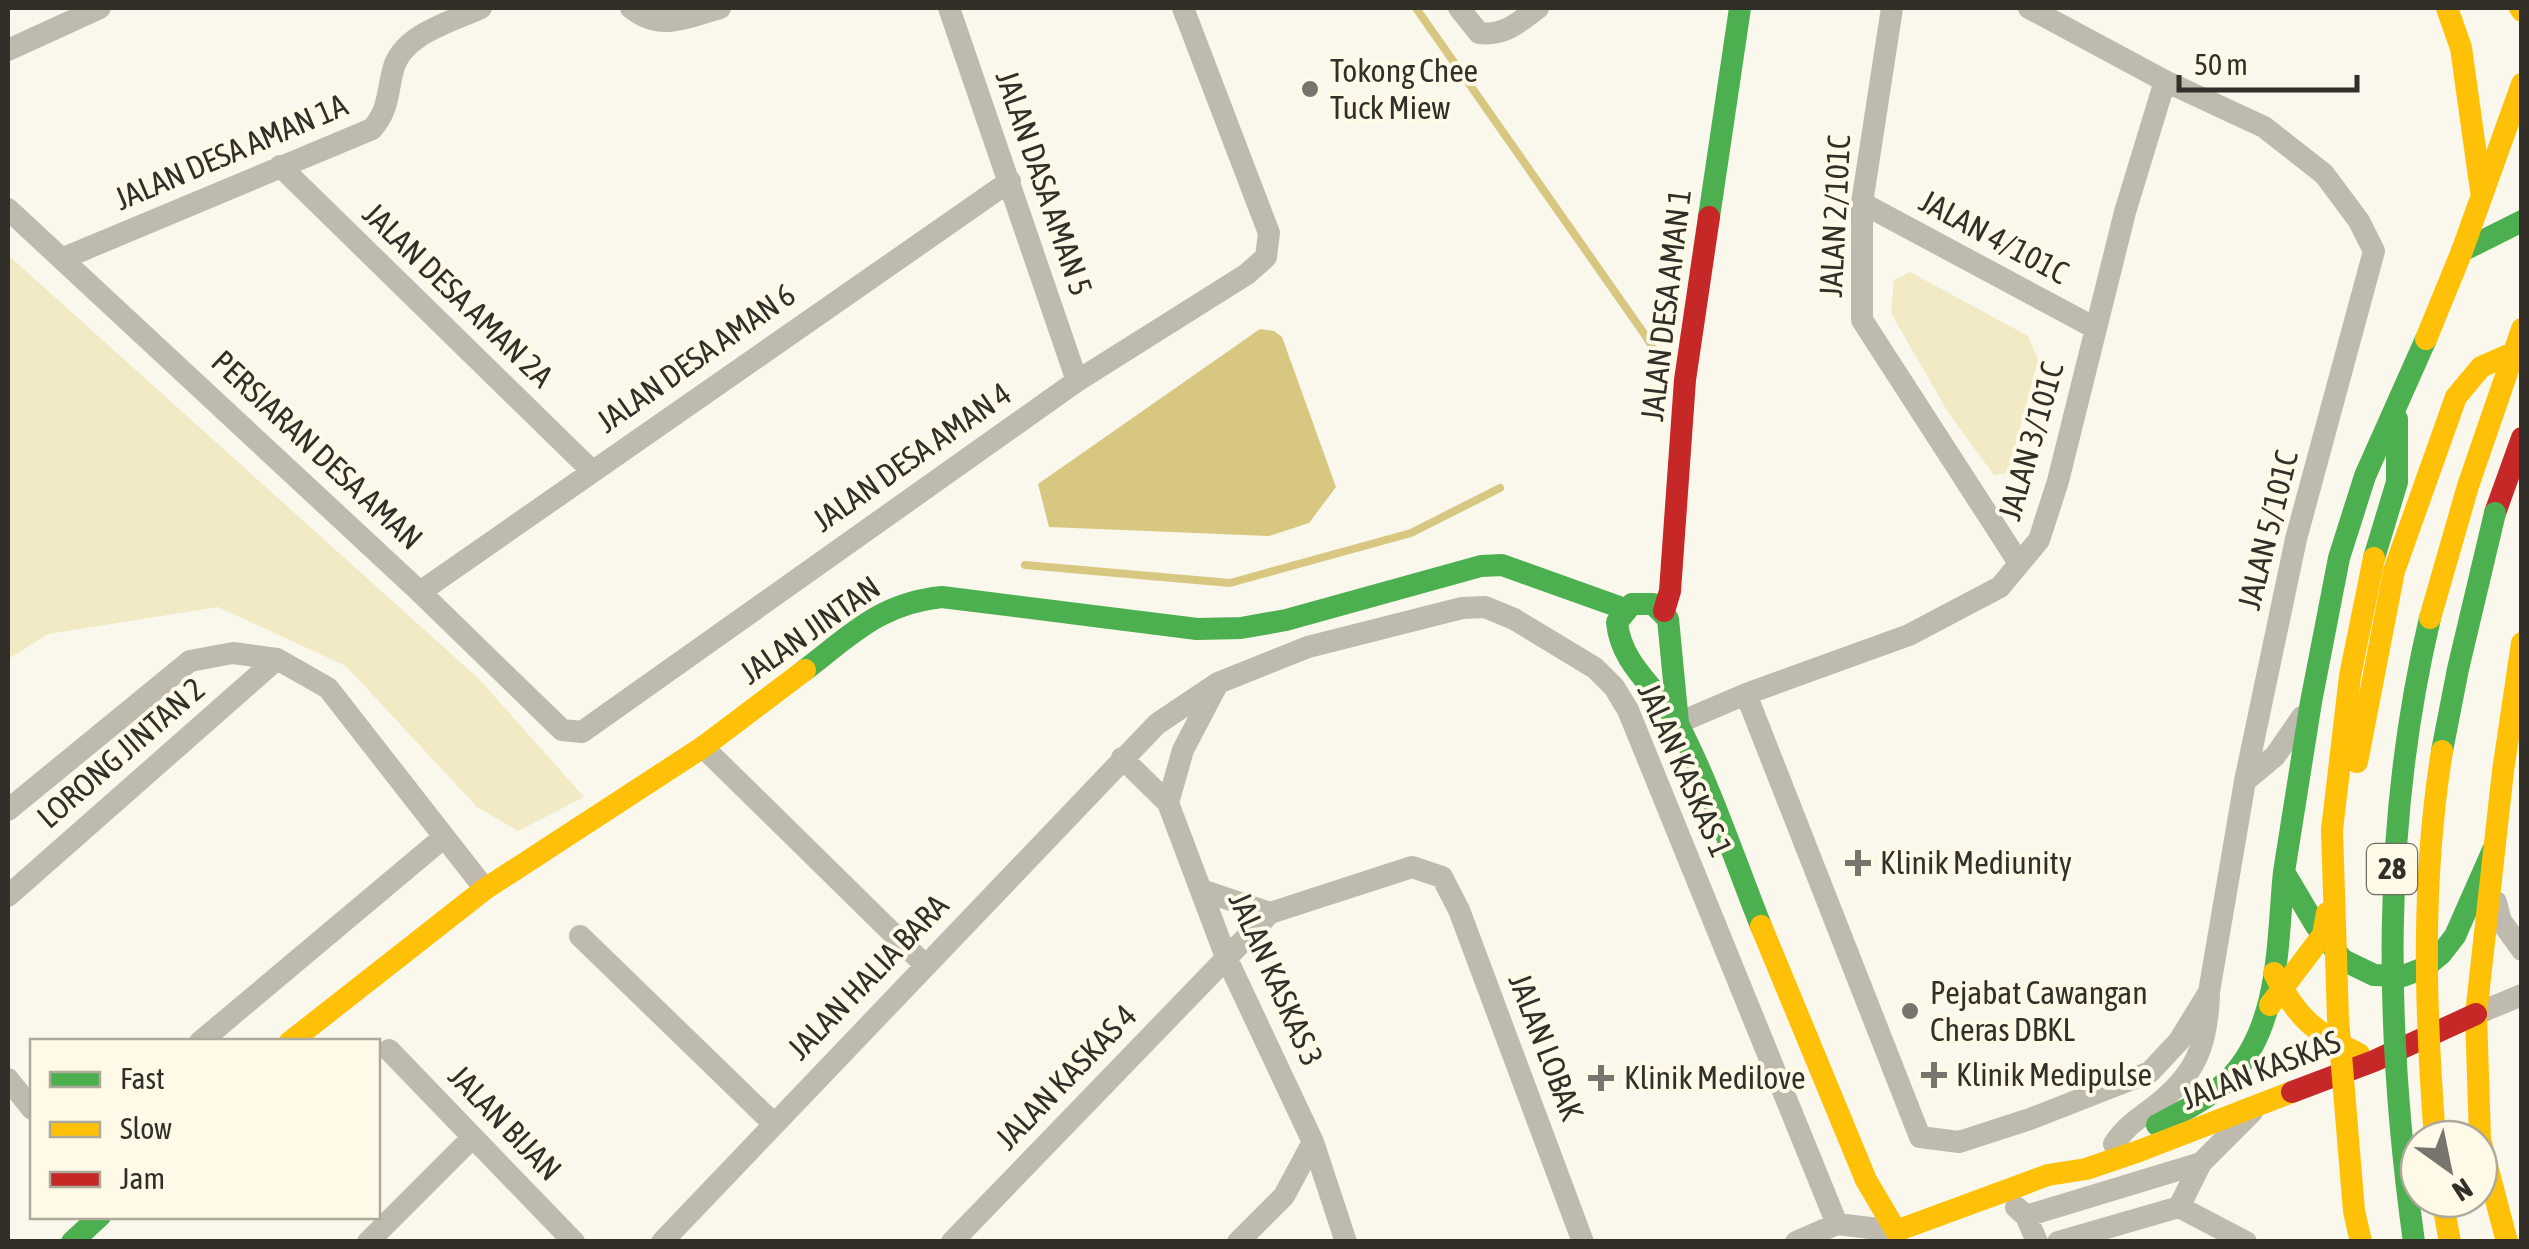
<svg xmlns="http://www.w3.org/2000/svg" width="2529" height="1249" viewBox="0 0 2529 1249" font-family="'Asap Condensed',sans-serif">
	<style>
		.green { fill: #f2e9c5 }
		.water { fill: #d8c781 }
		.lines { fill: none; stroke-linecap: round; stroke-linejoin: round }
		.stream { stroke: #d8c781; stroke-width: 8 }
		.street { stroke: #bebbae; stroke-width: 22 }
		.fast { stroke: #4caf50; stroke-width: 22 }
		.slow { stroke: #ffc107; stroke-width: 22 }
		.jam { stroke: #c62828; stroke-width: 22 }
		.fast-bridge { stroke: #4caf50; stroke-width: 22 }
		.slow-bridge { stroke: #ffc107; stroke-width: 22 }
		.poi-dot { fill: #77756d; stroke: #fffae8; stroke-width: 4 }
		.labels { text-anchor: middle; stroke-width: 8; stroke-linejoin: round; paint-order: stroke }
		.shield { fill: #fffae8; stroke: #6f6c62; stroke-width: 2.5 }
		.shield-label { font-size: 30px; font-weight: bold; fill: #312f28 }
		.poi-label { font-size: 32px; fill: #312f28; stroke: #fffae8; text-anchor: start }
		.street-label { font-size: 32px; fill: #312f28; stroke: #fffae8 }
	</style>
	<rect width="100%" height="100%" fill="#faf7ed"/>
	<path class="green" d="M8 255 479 679 584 797 518 831 477 807 346 666 218 607 48 634 8 659Z
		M1910 272 2028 336 2038 360 2008 473 1994 475 1949 414 1891 313 1894 280Z"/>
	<path class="water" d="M1260 329 1274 331 1282 337 1336 487 1309 523 1269 536 1049 527 1038 484Z"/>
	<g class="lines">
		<path class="stream" d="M1416 8 1645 335 1653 348 1650 364
			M1025 565 1230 583 1411 533 1500 488"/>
		<path class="street" d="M631 8C661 32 686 17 720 8
			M949 8 1077 381
			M1459 8 1479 33C1505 36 1518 23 1538 8
			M1892 8 1862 203V320L2019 563
			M8 50 100 8
			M280 166 591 470
			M1862 203 2095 328
			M8 209 420 592 562 730 582 732 1077 381 1247 274 1266 257 1269 233 1183 8
			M64 258 372 129C389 110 387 93 393 70 402 34 451 22 481 8
			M420 592 1010 181
			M1746 694 1920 1137 1959 1142 2030 1119 2150 1072 2179 1041 2209 992 2245 781 2296 539 2374 251 2359 221 2324 174 2264 127 2165 81 2029 8
			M1678 723 1746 694 1909 635 2000 587 2039 540 2058 481 2125 212 2165 81
			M703 747 925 965
			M1122 758 1168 803 1226 957 1313 1142 1346 1242
			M2245 781 2275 756 2302 717
			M1168 803 1183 750 1216 687
			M8 810 190 661 233 653 277 659 328 688 485 889
			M1201 890 1270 913
			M8 896 277 659
			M2496 902 2501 921 2522 950
			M580 936 774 1124
			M2476 1014 2522 995
			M200 1042 443 838
			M389 1050 574 1242
			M8 1079 32 1109
			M2114 1144C2125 1127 2139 1118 2155 1106 2196 1074 2207 1046 2209 995
			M2016 1207 2026 1216 2037 1242
			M2179 1207 2201 1163 2252 1112
			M2026 1216 2201 1163
			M368 1242 473 1137
			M662 1242 1157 724 1218 683 1308 647 1462 608 1485 607 1514 619 1595 668 1614 687 1628 710 1837 1224
			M952 1242 1270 913 1412 867 1442 877 1459 910 1583 1242
			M1238 1242 1284 1196 1313 1142
			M1796 1242 1837 1224 1896 1231
			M2058 1242 2179 1207 2246 1242"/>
		<path class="fast" d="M1709 217 1740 8
			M2462 251 2522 221
			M2426 339 2365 476 2339 558 2311 702 2284 872 2316 926 2343 960 2374 975 2403 976 2424 968 2441 954 2455 936 2493 850
			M2374 558 2397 482V419
			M805 670C852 634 881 603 942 597L1197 629 1241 628 1286 620 1481 566 1502 565 1625 609
			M1678 723 1668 619 1653 604H1632L1617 622C1621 667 1660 689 1679 726 1711 788 1735 861 1761 926
			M2157 1125C2182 1112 2208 1099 2229 1079 2281 1026 2277 940 2284 872
			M72 1242 100 1216"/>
		<path class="slow" d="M2447 8 2461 48 2481 191
			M2520 8 2522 11
			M2426 339 2462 251 2522 84
			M2357 762 2394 571 2456 397 2481 367 2506 356 2522 357
			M1761 926 1866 1180 1896 1231 2048 1175 2086 1169 2139 1151 2292 1092
			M2274 973C2296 1017 2315 1033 2359 1054
			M2270 1005 2323 935 2327 913
			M290 1042 485 889 703 747 805 670
			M2442 1199 2450 1242
			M2507 1242 2480 1139 2476 1014 2503 771 2522 643"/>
		<path class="jam" d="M2495 513 2522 438
			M1664 611 1670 591 1685 380 1709 217
			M2292 1092 2374 1061 2476 1014"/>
		<path class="fast-bridge" d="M2442 751 2458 669 2495 513
			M2414 1242C2385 1033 2381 825 2430 618"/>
		<path class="slow-bridge" d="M2430 618 2468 486 2522 329
			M2435 1139C2425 1008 2421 881 2442 751
			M2361 1242 2354 1211 2338 1019 2332 830 2350 676 2374 558"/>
	</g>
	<g class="poi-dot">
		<circle cx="1310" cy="89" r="10"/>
		<path d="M1853 848h10v10h10v10h-10v10h-10v-10h-10v-10h10z"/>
		<circle cx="1910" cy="1011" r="10"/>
		<path d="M1929 1060h10v10h10v10h-10v10h-10v-10h-10v-10h10z"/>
		<path d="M1596 1063h10v10h10v10h-10v10h-10v-10h-10v-10h10z"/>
	</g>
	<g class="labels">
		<rect class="shield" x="2367" y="844" width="50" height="50" rx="8"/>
		<g class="shield-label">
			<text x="2392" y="879">28</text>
		</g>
		<g class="poi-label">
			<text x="1330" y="82">Tokong Chee<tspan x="1330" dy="37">Tuck Miew</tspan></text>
			<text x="1880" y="874">Klinik Mediunity</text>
			<text x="1930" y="1004">Pejabat Cawangan<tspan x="1930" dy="37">Cheras DBKL</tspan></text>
			<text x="1956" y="1086">Klinik Medipulse</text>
			<text x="1624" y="1089">Klinik Medilove</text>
		</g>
		<g class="street-label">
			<text transform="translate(231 152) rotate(-23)" y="11">JALAN DESA AMAN 1A</text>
			<text transform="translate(1044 183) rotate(71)" y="11">JALAN DASA AMAN 5</text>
			<text transform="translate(1835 216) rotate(-87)" y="11">JALAN 2/101C</text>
			<text transform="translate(1994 237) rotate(28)" y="11">JALAN 4/101C</text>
			<text transform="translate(458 295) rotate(44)" y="11">JALAN DESA AMAN 2A</text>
			<text transform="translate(1666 305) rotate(-83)" y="11">JALAN DESA AMAN 1</text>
			<text transform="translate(696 358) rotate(-35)" y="11">JALAN DESA AMAN 6</text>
			<text transform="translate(2031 441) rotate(-74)" y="11">JALAN 3/101C</text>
			<text transform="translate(317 450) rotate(43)" y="11">PERSIARAN DESA AMAN</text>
			<text transform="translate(912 457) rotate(-35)" y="11">JALAN DESA AMAN 4</text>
			<text transform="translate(2268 530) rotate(-76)" y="11">JALAN 5/101C</text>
			<text transform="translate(810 630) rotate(-35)" y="11">JALAN JINTAN</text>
			<text transform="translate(121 753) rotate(-41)" y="11">LORONG JINTAN 2</text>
			<text transform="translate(1685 770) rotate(66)" y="11">JALAN KASKAS 1</text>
			<text transform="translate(868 977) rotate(-46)" y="11">JALAN HALIA BARA</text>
			<text transform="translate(1276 979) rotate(66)" y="11">JALAN KASKAS 3</text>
			<text transform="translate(1546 1047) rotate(69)" y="11">JALAN LOBAK</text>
			<text transform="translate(2261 1070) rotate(-21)" y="11">JALAN KASKAS</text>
			<text transform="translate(1066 1077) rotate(-46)" y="11">JALAN KASKAS 4</text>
			<text transform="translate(505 1123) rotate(46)" y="11">JALAN BIJAN</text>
		</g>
	</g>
	<rect width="2529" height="1249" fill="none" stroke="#312f28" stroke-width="20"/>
	<rect x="30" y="1039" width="350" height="180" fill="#fffae8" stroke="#ada99b" stroke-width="2.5"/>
	<rect x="50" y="1072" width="50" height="15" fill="#4caf50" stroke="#ada99b" stroke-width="2.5"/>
	<text x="120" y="1089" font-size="30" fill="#312f28">Fast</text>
	<rect x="50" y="1122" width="50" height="15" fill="#ffc107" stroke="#ada99b" stroke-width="2.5"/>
	<text x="120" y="1139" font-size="30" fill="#312f28">Slow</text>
	<rect x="50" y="1172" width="50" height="15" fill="#c62828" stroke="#ada99b" stroke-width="2.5"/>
	<text x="120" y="1189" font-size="30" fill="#312f28">Jam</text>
	<g transform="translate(2449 1169) rotate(147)"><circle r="48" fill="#fffae8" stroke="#ada99b" stroke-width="2.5"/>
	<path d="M0-8L18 38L0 25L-18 38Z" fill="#77756d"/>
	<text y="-15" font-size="28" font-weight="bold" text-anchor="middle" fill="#312f28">N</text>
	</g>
	<path d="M2179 75v15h178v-15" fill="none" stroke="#312f28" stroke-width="5"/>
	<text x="2194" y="75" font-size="30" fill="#312f28" stroke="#fffae8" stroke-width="8" paint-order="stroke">50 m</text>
</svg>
